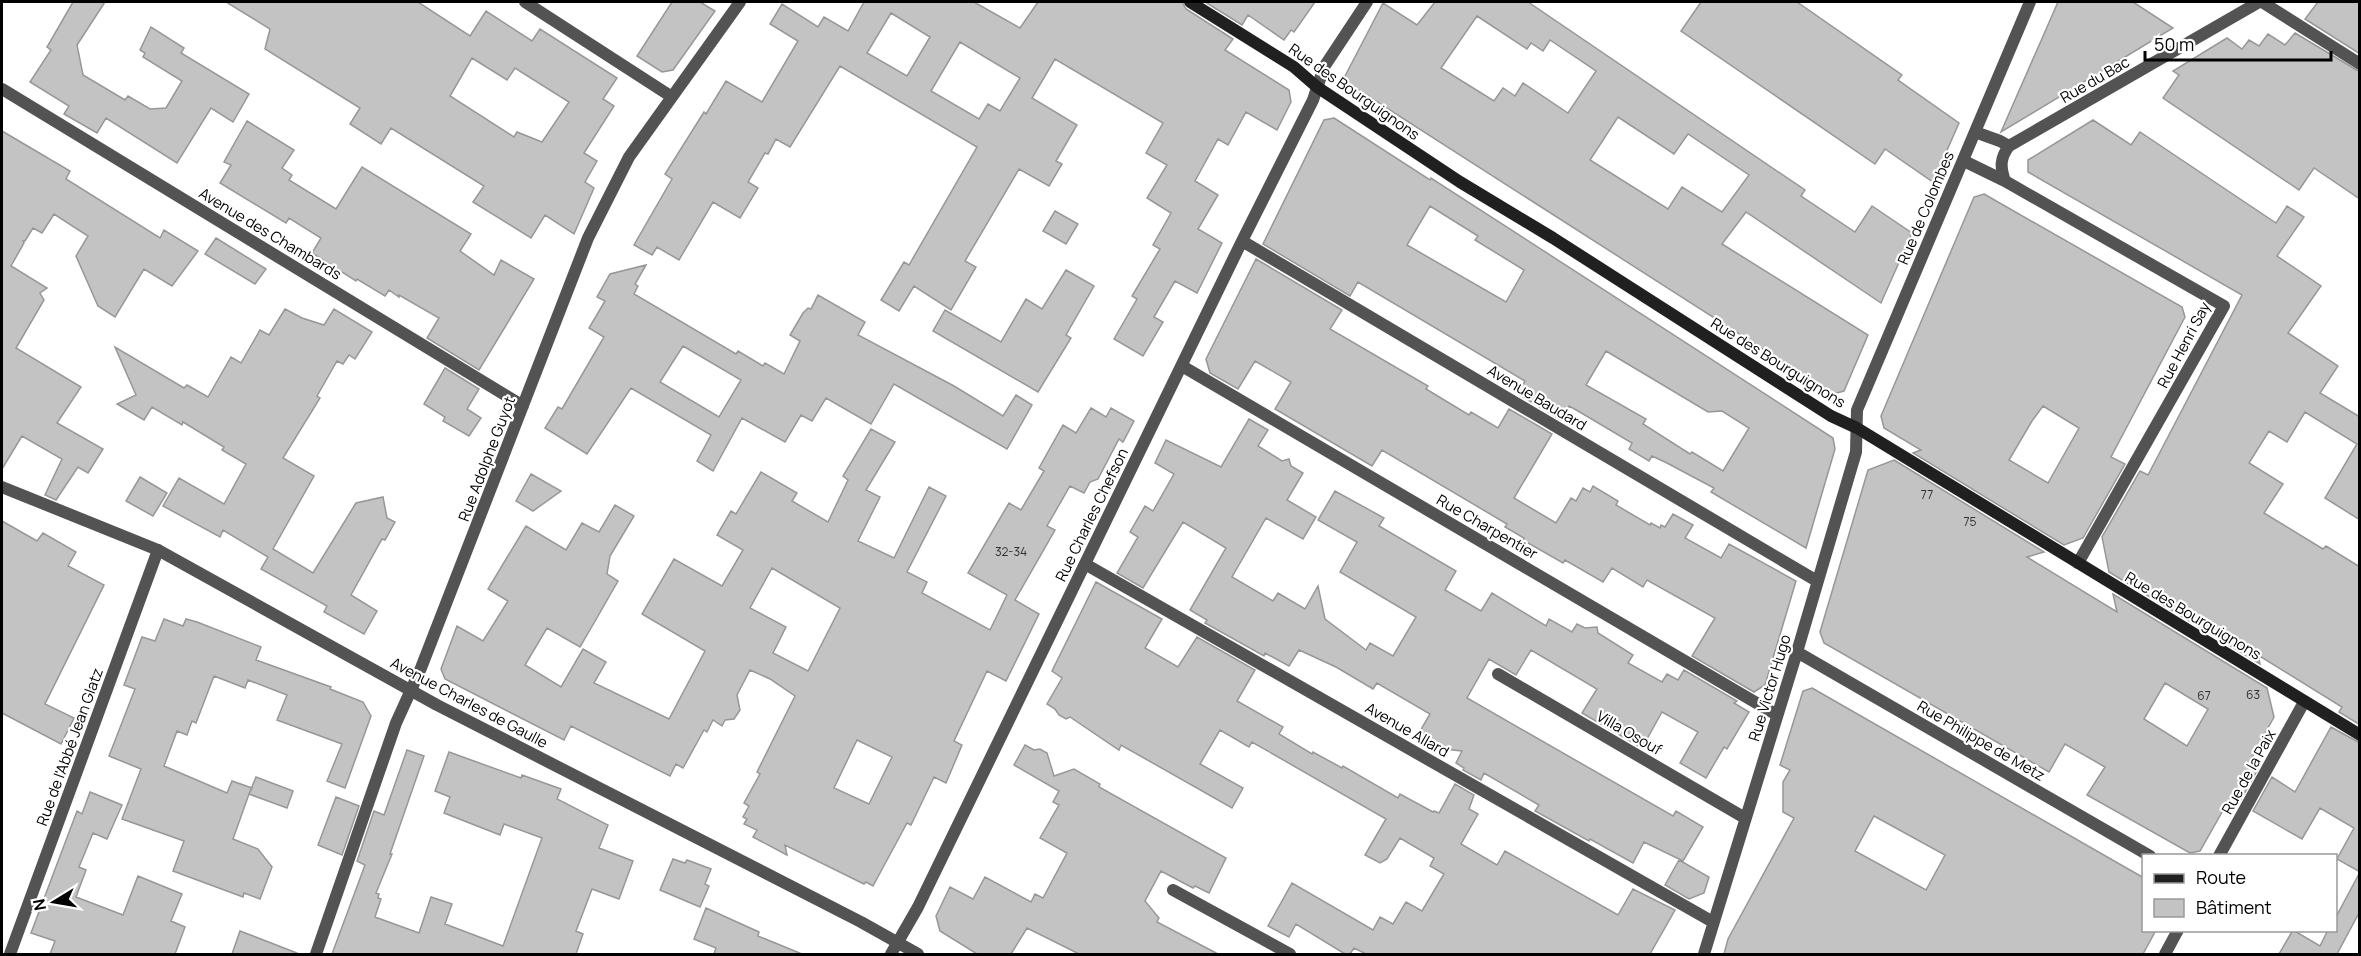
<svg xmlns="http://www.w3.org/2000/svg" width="2361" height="956" viewBox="0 0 2361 956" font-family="Manrope,sans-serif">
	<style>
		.building { fill: #c3c3c3; stroke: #979797; stroke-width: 1.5; fill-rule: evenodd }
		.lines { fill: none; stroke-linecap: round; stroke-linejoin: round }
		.minor { stroke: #535353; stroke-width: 12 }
		.tertiary { stroke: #535353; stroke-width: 12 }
		.secondary { stroke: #202020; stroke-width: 12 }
		.labels { text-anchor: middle; stroke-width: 4.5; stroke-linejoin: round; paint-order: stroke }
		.number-label { font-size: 12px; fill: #313131 }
		.street-label { font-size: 15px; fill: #000; stroke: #fff }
	</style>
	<rect width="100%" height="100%" fill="#fff"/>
	<path class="building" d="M73 2H105L77 45 83 75 125 100 128 96 150 109 166 108 182 81 143 57 145 53 140 50 151 27 184 48 181 53 249 94 233 122 211 108 177 163 106 118 97 133 64 114 69 106 30 82 51 50 47 47Z
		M226 2H418L470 36 486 11 532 41 540 29 617 78 603 99 614 106 584 153 597 161 585 182 594 188 574 234 545 215 531 238 473 202 484 186 391 128 381 144 350 124 360 108 265 49 270 29ZM472 58 507 80 515 68 569 102 542 142 517 132 514 137 450 96Z
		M672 2H700L715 11 673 70 662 72 637 56Z
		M864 2H974L1020 28 1038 2H1182L1186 9 1233 39 1225 50 1289 90 1291 102 1277 130 1246 112 1228 145 1218 139 1195 181 1218 195 1198 229 1222 243 1197 293 1175 281 1154 317 1163 322 1143 356 1114 339 1137 299 1132 296 1160 249 1153 245 1171 213 1147 198 1167 165 1146 153 1163 123 1055 59 1032 98 1077 125 1056 161 1062 164 1049 186 1019 169 965 261 976 267 951 310 914 286 899 311 881 300 904 262 909 265 977 147 840 66 790 147 776 139 768 154 765 153 748 182 758 188 740 218 713 202 679 260 657 247 652 255 634 245 672 179 665 174 704 112 706 114 726 81 762 102 798 41 770 24 782 4 818 27 824 17 848 31ZM891 13 930 37 907 76 867 53ZM960 42 1020 78 1000 111 988 104 979 119 931 91Z
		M1205 2H1315L1294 32 1291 30 1284 40 1248 15 1242 25Z
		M1435 2H1528L1805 190 1801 196 1855 232 1872 206 1912 233 1881 303 1746 212 1722 244 1868 335 1844 391 1833 394 1343 80 1383 3 1417 25ZM1477 16 1527 49 1531 43 1543 51 1550 40 1596 71 1568 113 1523 83 1515 96 1503 88 1494 101 1441 68ZM1618 117 1674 154 1688 134 1749 175 1722 212 1682 187 1668 209 1590 160Z
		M1701 2H1797L1902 75 1898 80 1959 123 1933 182 1885 149 1875 164 1681 31Z
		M2058 2H2133L2173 28 2001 132Z
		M2318 2H2360V54L2305 19Z
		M2295 33 2360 72V199L2314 168 2299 190 2163 98 2179 75 2173 71 2227 38 2242 49 2249 40 2259 46 2268 34 2285 45Z
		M1334 118 1430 180 1431 178 1833 438 1835 449 1806 548 1711 492 1714 488 1667 463 1652 456 1649 461 1629 449 1632 443 1578 411 1569 406 1561 420 1518 394 1525 381 1358 282 1350 296 1263 244 1324 120ZM1430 206 1478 236 1475 240 1524 270 1506 302 1407 245ZM1606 351 1708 412 1722 411 1749 428 1723 471 1692 452 1690 454 1643 424 1646 419 1586 385Z
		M2093 120 2131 145 2140 132 2276 223 2287 206 2304 217 2277 256 2321 286 2288 333 2338 366 2320 393 2360 417V520L2325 498 2357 444 2305 412 2287 442 2269 431 2249 463 2283 484 2264 513 2323 549 2326 546 2360 567V725L2339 712 2342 707 2258 655 2260 664 2109 572 2102 537 2140 471 2148 475 2242 295 2028 172V160Z
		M247 121 294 150 282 168 292 175 289 180 336 209 362 167 471 234 460 251 494 275 501 260 534 279 479 370 427 338 439 318 399 295V297L389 290 385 296 357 279 356 281 312 253 321 238 289 218 286 223 220 183 231 165 224 162Z
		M2 131 70 171 66 179 160 238 164 230 198 251 172 286 144 269 115 317 98 306 76 256 88 236 54 214 42 233 33 228 25 241H23L24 243 11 266 47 288 40 293 44 300 16 348 81 387 57 423 103 449 88 473 78 467 56 500 45 495 62 459 22 436 2 469Z
		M1984 194 2182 307 2185 317 2111 457 2125 464 2083 538 2064 545 1913 453 1921 450 1884 428 1881 416 1974 197ZM2043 406 2079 428 2048 483 2009 460 2032 421Z
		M1055 211 1078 224 1066 244 1043 231Z
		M216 238 266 269 255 284 205 254Z
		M1256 259 1342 310 1330 329 1428 386 1426 389 1469 415 1471 412 1498 428 1509 409 1552 434 1514 498 1556 523 1571 498 1576 501 1583 488 1590 492 1593 486 1618 501 1616 505 1650 525 1651 523 1660 528 1661 525 1665 527 1673 514 1682 519 1693 525 1685 538 1721 558 1729 544 1796 581 1765 685 1754 692 1692 656 1715 618 1647 580 1643 587 1612 568 1603 582 1565 560 1563 563 1523 540 1524 538 1505 527 1507 524 1382 450 1372 466 1275 409 1291 382 1255 361 1238 389 1210 373 1206 359Z
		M646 265 635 284 638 286 634 294 736 354 738 351 763 366 765 363 784 374 800 341 790 335 803 313 808 308 811 309 818 295 865 322 858 335 954 386 1003 416 1016 395 1032 405 1007 449 894 384 871 424 826 398 812 421 801 415 785 442 742 418 713 471 697 461 711 435 631 388 587 454 545 428 558 407 562 409 604 337 589 328 605 301 597 297 610 274ZM683 346 741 380 719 417 660 382Z
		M1066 270 1094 286 1066 335 1071 338 1038 392 933 331 945 310 1001 342 1026 299 1042 309Z
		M285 309 302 318 324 325 334 309 372 332 355 359 349 355 343 364 337 361 317 396 320 398 283 458 314 476 273 549 313 573 356 503 383 497 387 518 395 522 385 540 382 539 351 595 377 611 364 634 324 612 327 606 261 569 268 557 223 530 220 537 163 506 179 478 224 504 246 464 222 450 224 447 183 422 182 425 152 407 144 420 117 404 136 395 115 347 184 388 187 385 208 397 231 357 241 363 260 330 269 335Z
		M445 368 479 389 467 409 481 418 469 436 443 421 445 417 424 404Z
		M1091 408 1106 417 1111 408 1134 421 1123 442 1119 439 1098 479 1090 482 1084 493 1070 486 1047 526 1055 530 1015 600 1039 614 1006 681 987 671 954 741 962 745 946 783 934 777 911 825 907 823 873 886 866 882 864 884 785 845 787 855 753 837 757 830 744 824 747 819 743 817 749 806 744 803 760 774 757 772 795 696 770 679 750 670 737 695 740 710 734 719 725 720 722 726 713 720 707 732 704 730 683 768 676 764 670 776 571 726 564 740 445 679 441 669 457 626 483 641 508 601 488 589 526 526 566 550 582 523 599 532 615 505 634 516 610 556 607 574 618 581 594 623 580 647 547 628 525 665 561 687 583 649 606 662 594 683 669 719 705 651 642 614 674 559 722 586 743 550 717 535 731 511 736 514 761 472 797 493 792 501 828 522 848 480 843 476 871 429 895 442 866 490 880 497 858 541 894 558 929 487 946 496 907 572 927 582 922 593 990 630 1007 595 968 573 1009 503 1021 510 1044 471 1039 468 1063 425 1076 433ZM772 568 840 608 808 671 773 653 786 627 750 608ZM857 740 892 757 869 804 834 788Z
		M1249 419 1268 430 1258 446 1282 461 1289 459 1291 466 1303 473 1287 500 1316 517 1303 539 1266 518 1232 577 1273 601 1278 593 1305 609 1318 586 1325 619 1366 650 1370 643 1393 656 1416 617 1340 572 1357 542 1318 520 1335 491 1384 518 1379 526 1456 571 1445 590 1481 611 1492 593 1546 626 1549 619 1572 632 1577 624 1585 628 1597 627 1598 633 1633 655 1628 663 1662 682 1667 674 1678 680 1684 670 1737 701 1734 703 1749 712 1727 749 1724 747 1706 778 1680 763 1698 732 1662 712 1642 748 1582 713 1597 689 1531 650 1516 675 1489 659 1467 698 1673 816 1676 811 1703 827 1683 861 1644 842 1633 863 1590 839 1589 841 1535 811 1539 805 1484 773 1481 780 1463 770 1464 768 1456 763 1462 751 1434 748 1416 738 1430 714 1377 683 1373 689 1336 667 1299 650 1289 666 1265 653 1264 656 1205 623 1207 620 1190 610 1226 548 1183 522 1143 588 1117 573 1138 537 1130 532 1145 506 1153 511 1174 474 1155 463 1166 440 1221 467Z
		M1894 460 2044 552 2027 557 2117 612 2113 594 2267 688 2274 717 2249 763 2258 769 2239 803 2230 798 2200 851 2190 853 2087 795 2105 767 2065 744 2049 772 1824 643 1820 632 1868 470ZM2165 683 2208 709 2187 746 2144 719Z
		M531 474 561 491 533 511 516 501Z
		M140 477 167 493 153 516 126 501Z
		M2 521 37 541 43 533 76 552 68 566 104 585 45 704 74 718 61 744 2 713Z
		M1096 582 1162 619 1145 648 1178 667 1197 637 1255 670 1237 701 1283 727 1279 734 1312 754 1313 752 1342 768 1343 766 1398 798 1400 794 1433 812 1434 811 1439 813 1455 784 1474 795 1469 809 1478 814 1461 844 1497 865 1505 851 1618 915 1633 889 1675 910 1650 954H1366L1354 948 1350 954H1345L1296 924 1289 937 1268 926 1292 883 1373 930 1380 917 1393 924 1406 902 1422 911 1444 874 1430 866 1434 858 1400 838 1387 859 1380 863 1365 855 1386 819 1252 742 1249 747 1220 730 1200 764 1243 788 1232 808 1121 745 1119 750 1070 717 1066 719 1059 715 1055 709 1047 704 1062 678 1052 671Z
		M164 619 183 626 186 619 197 622 261 647 256 660 331 687 330 689 363 702 371 716 345 788 327 781 342 744 277 720 287 695 248 680 245 688 214 676 196 723 192 721 187 735 177 731 164 766 227 793 232 781 252 788 249 794 256 777 293 791 287 808 249 794 233 839 258 849 272 867 260 899 244 893 243 897 173 871 184 841 122 819 141 769 109 756 135 689 124 685 142 637 155 641Z
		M1812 688 2144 878V930H2156L2143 954H1724L1728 939 1794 818 1783 812V782L1790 770 1780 765 1803 691ZM1874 816 1945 855 1926 890 1855 851Z
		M2331 727 2360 743V872L2337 859 2354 828 2320 808 2302 839 2253 811 2272 777 2295 792Z
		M1025 745 1034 750 1040 749 1047 753 1054 776 1074 769 1100 784 1099 787 1226 858 1209 893 1195 886 1193 888 1161 871 1145 901 1159 918 1157 922 1218 954H1079L1027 928 1011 954H977L940 931 936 916 950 887 973 899 985 877 1031 902 1035 894 1043 898 1067 853 1040 838 1059 805 1053 802 1059 791 1014 765Z
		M407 750 424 756 390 854H392L376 893 379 894 378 898 381 899 375 917 419 933 431 897 452 904 445 924 503 946 542 838 504 824 500 835 444 813 450 797 435 791 449 752 521 778 522 775 561 789 557 799 608 825 599 848 633 861 619 899 592 889 576 931 583 934 576 954H332L365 865 357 861 374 811 384 815Z
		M90 792 122 805 107 839 93 833 79 867 86 870 76 897 123 915 138 876 182 894 171 921 185 927 175 954H50L55 941 31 933 77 811 82 814Z
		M336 797 359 806 342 855 318 845Z
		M673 859 685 863 687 860 711 869 705 884 709 886 700 907 660 890Z
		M1679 860 1709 877 1704 893 1689 899 1665 885Z
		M2360 872V911L2337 954H2279L2293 930 2320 946 2328 930H2336V917Z
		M706 908 759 932 758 936 802 954H714L716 948 694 939Z
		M240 931 297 953V954H232Z"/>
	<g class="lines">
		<path class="minor" d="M525 2 672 97
			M2262 2 2360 64
			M2 89 523 406
			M1975 132 2000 141 2009 146 2259 2
			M1964 161 2005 181 2224 306 2078 563
			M2005 181C2000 167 2000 158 2009 146
			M1242 241 1817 581
			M1182 366 1777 715
			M1085 564 1713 922
			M1797 652 2150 856
			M1498 674 1745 818
			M2219 856 2304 702
			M1173 890 1290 954
			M10 954 158 550
			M316 954 396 723 421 668 588 238 629 157 740 2
			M891 954 918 907 1242 241 1313 100 1324 67 1367 2
			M1704 954 1797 652 1856 452 1857 410 2030 2
			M2165 954 2178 930"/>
		<path class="tertiary" d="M2 487 158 550 437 705 861 922 918 954"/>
		<path class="secondary" d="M1190 2 1294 67 1317 87 1460 182 1553 238 1831 416 1857 428 2360 735"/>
	</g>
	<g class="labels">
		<g class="number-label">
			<text x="1927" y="499">77</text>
			<text x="1970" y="526">75</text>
			<text x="1011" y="556">32-34</text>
			<text x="2253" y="699">63</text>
			<text x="2204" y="700">67</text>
		</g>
		<g class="street-label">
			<text transform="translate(2095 80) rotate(-30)" y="5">Rue du Bac</text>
			<text transform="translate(1354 92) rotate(35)" y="5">Rue des Bourguignons</text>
			<text transform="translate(1926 208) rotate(-67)" y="5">Rue de Colombes</text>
			<text transform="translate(270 234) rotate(31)" y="5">Avenue des Chambards</text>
			<text transform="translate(2184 345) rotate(-62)" y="5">Rue Henri Say</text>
			<text transform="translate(1778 363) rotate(32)" y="5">Rue des Bourguignons</text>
			<text transform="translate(1537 398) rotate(31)" y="5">Avenue Baudard</text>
			<text transform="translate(487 459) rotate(-69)" y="5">Rue Adolphe Guyot</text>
			<text transform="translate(1092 515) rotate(-64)" y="5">Rue Charles Chefson</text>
			<text transform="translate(1487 527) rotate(30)" y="5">Rue Charpentier</text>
			<text transform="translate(2193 616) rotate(31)" y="5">Rue des Bourguignons</text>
			<text transform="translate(1770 688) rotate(-73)" y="5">Rue Victor Hugo</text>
			<text transform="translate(469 703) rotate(28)" y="5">Avenue Charles de Gaulle</text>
			<text transform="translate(1407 730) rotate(30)" y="5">Avenue Allard</text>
			<text transform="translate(1629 733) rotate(30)" y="5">Villa Osouf</text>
			<text transform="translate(1981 741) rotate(30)" y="5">Rue Philippe de Metz</text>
			<text transform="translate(70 747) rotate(-70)" y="5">Rue de l'Abbé Jean Glatz</text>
			<text transform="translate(2249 772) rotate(-61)" y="5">Rue de la Paix</text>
		</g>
	</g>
	<rect width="2361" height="956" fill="none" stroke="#000000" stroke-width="6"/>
	<rect x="2142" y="854" width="195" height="78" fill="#ffffff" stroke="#999999" stroke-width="1.5"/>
	<rect x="2154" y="874" width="30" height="9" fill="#202020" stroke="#999999" stroke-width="1.5"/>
	<text x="2196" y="884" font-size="18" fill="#000000">Route</text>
	<rect x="2154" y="899" width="30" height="18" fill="#c3c3c3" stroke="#999999" stroke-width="1.5"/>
	<text x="2196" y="914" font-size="18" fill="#000000">Bâtiment</text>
	<g transform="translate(54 902) rotate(259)" stroke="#ffffff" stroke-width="4.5" paint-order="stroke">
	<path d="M0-4.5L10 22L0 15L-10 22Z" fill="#000000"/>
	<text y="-9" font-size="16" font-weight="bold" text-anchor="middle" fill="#000000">N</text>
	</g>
	<path d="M2145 51v9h186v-9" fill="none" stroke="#000000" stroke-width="3"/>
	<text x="2154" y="51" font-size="18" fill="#000000" stroke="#ffffff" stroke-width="4.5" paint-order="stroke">50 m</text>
</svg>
